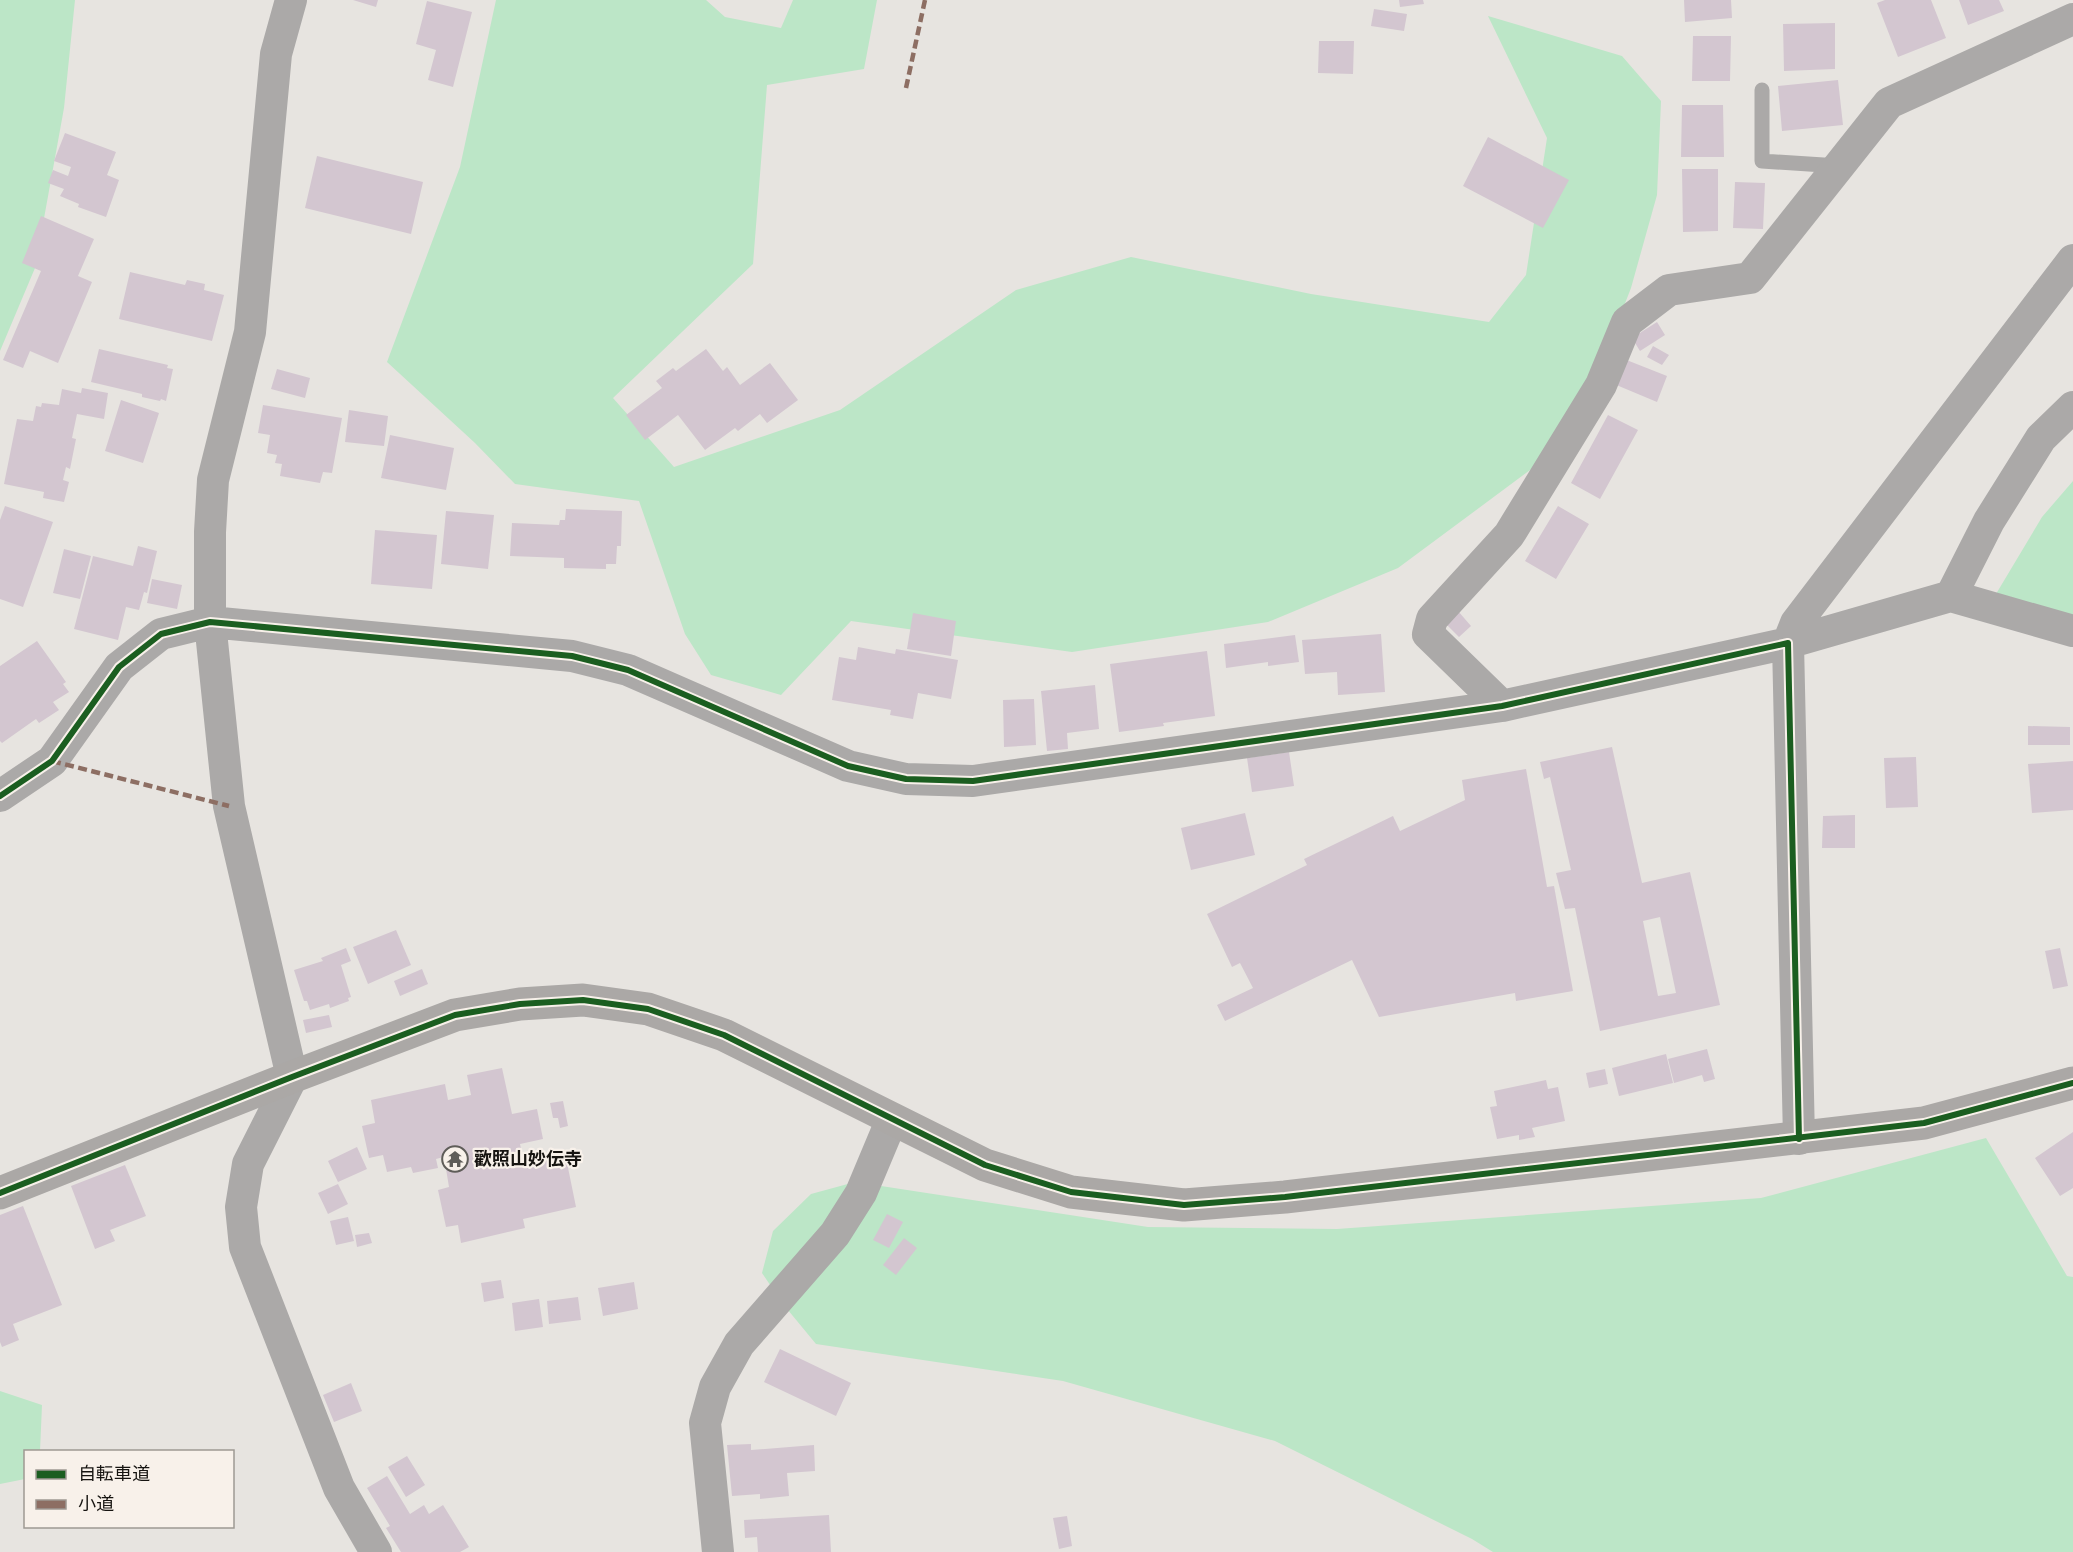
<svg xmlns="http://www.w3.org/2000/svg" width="2073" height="1552" viewBox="0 0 2073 1552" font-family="Montserrat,'Noto Sans JP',sans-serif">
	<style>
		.green { fill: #bce6c7 }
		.building { fill: #d3c6d0; fill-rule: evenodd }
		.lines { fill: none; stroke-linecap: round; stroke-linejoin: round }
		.lane { stroke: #aba9a8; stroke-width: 15 }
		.street { stroke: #aba9a8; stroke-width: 32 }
		.secondary { stroke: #aba8a6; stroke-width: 33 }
		.quiet { stroke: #8d6e63; stroke-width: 4.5; stroke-dasharray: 9 4.5; stroke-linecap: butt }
		.cycleway-casing { stroke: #f8f1ea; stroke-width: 10 }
		.cycleway { stroke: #1b5e20; stroke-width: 6 }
		.labels { text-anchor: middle; stroke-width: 4.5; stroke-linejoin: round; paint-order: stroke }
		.poi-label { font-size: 18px; font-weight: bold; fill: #161411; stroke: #f8f1ea; text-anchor: start }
	</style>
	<rect width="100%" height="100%" fill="#e7e4e0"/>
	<path class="green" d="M0 0H75L64 108 35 268 0 351Z
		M496 0H706L725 17 781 28 793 0H877L864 69 767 85 753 264 613 398 674 467 840 410 1016 290 1131 257 1311 294 1489 322 1526 275 1547 138 1488 16 1622 56 1661 101 1657 195 1631 288 1572 439 1398 568 1268 622 1072 652 851 621 781 695 711 675 685 634 639 501 515 484 475 443 387 362 460 167Z
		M2073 481V621L1996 594 2042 517Z
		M1986 1138 2067 1276 2073 1277V1552H1493L1472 1539 1275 1441 1063 1381 816 1344 783 1304 762 1273 773 1231 811 1194 855 1182 1148 1227 1337 1229 1761 1198Z
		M0 1391 42 1405 40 1451 26 1452 25 1479 0 1484Z"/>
	<path class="building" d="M353 0H378L376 7Z
		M1399 0H1423L1424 4 1400 7Z
		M1684 0H1731L1732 18 1685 22Z
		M1885 0H1931L1946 38 1898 57 1877 3Z
		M1959 0H1999L2004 11 1968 25Z
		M427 1 472 12 453 87 428 80 436 50 416 44Z
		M1374 9 1407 14 1404 31 1371 26Z
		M1835 23V69L1784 71 1783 24Z
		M1693 36H1731L1730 81H1692Z
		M1319 41H1354L1353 74 1318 73Z
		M1838 80 1843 125 1782 131 1778 86Z
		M1682 105H1723L1724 157H1681Z
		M65 133 116 152 107 175 119 180 106 217 78 207 79 204 60 196 64 189 48 183 53 170 68 176 71 167 54 161Z
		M1488 137 1569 180 1543 228 1463 186Z
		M317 156 423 182 411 234 305 208Z
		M1682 169H1718V231L1683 232Z
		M1735 182 1765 183 1763 229 1733 228Z
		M41 216 94 239 78 276 92 282 58 363 30 351 23 368 3 360 41 271 22 263Z
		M130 272 185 285 187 280 205 284 204 290 224 295 212 341 119 319Z
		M1657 322 1665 335 1640 351 1632 338Z
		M1653 346 1669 355 1662 365 1647 357Z
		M99 349 168 365 167 368 173 369 166 401 161 399 160 401 142 397V394L91 382Z
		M706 349 723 371 727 367 740 385 770 363 798 400 767 423 760 414 738 431 735 428 705 450 678 415 645 440 626 415 662 388 656 381 673 368 676 371Z
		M1624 359 1667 376 1657 402 1614 384Z
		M277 369 310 378 305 398 271 389Z
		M82 388 108 393 104 419 77 414 72 438 76 439 70 469 66 467 63 480 69 482 64 502 43 498 44 492 4 484 17 419 33 421 36 406 41 407 42 403 59 405 62 389 81 393Z
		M121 400 159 413 143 463 105 451Z
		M263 405 342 418 332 473 323 472 320 483 280 476 282 464 275 463 277 455 267 453 270 435 258 433Z
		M349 410 388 416 384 446 345 442Z
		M1608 415 1638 430 1600 499 1571 483Z
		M390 435 454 448 446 490 381 478Z
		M5 506 53 522 23 607 0 599V520Z
		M1558 506 1589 524 1556 579 1525 561Z
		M566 509 622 511 621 546H617L616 564H606V569L564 568V558L510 556 512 523 559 525 560 520H565Z
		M446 511 494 515 488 569 441 564Z
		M375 530 437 535 432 589 371 584Z
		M138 546 157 551 147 593 144 592 139 610 126 607 118 640 74 629 93 556 133 566Z
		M64 549 91 556 80 599 53 593Z
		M152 579 182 585 177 609 147 603Z
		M1458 611 1471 626 1459 637 1445 623Z
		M913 613 956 621 951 656 907 649Z
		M1381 634 1385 692 1338 695 1337 672 1305 674 1302 640Z
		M1295 635 1299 662 1268 666V662L1226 668 1224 644Z
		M37 641 66 682 63 684 69 692 53 702 59 710 39 723 36 719 2 743 0 741V666Z
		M858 647 895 654 896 649 958 660 951 699 918 693 913 719 890 715 891 710 832 700 839 657 856 660Z
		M1207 651 1215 716 1163 723 1164 726 1119 732 1110 664Z
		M1095 685 1099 729 1067 733 1068 749 1047 751 1041 691Z
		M1034 699 1036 745 1004 747 1003 700Z
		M2028 726 2070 727V745H2028Z
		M1612 747 1642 883 1690 872 1720 1005 1600 1031 1575 908 1565 909 1556 873 1571 870 1550 777 1544 779 1540 762ZM1660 917 1676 993 1658 996 1643 921Z
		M1289 752 1294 786 1252 792 1247 758Z
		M1916 757 1918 807 1886 808 1884 758Z
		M2073 761V810L2032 813 2028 764Z
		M1526 769 1547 887 1554 886 1573 991 1516 1001 1515 993 1379 1017 1352 960 1225 1021 1217 1005 1253 988 1240 963 1232 967 1207 914 1307 865 1304 859 1393 816 1400 831 1465 800 1462 780Z
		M1245 813 1255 855 1191 870 1181 828Z
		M1855 815V848H1822L1823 816Z
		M396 930 411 965 368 984 353 947Z
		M346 948 351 961 341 965 351 997 348 998 349 1001 330 1008 329 1004 310 1010 307 1001H304L294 970 323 961 321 958Z
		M2060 948 2068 986 2053 989 2045 951Z
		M422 969 428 984 400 996 394 981Z
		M329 1015 332 1027 306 1033 303 1020Z
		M1707 1049 1715 1079 1704 1082 1702 1075 1674 1083 1668 1059Z
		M1666 1054 1673 1083 1619 1096 1612 1068Z
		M502 1068 512 1114 537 1109 543 1139 520 1144 524 1162 565 1153 576 1207 523 1219 525 1228 461 1243 458 1225 446 1227 438 1190 449 1187 446 1169 450 1168 447 1156 436 1159 438 1168 413 1173 411 1167 387 1172 383 1155 369 1158 362 1126 375 1123 371 1100 445 1084 448 1100 471 1095 467 1075Z
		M1605 1069 1608 1084 1589 1088 1586 1073Z
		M1546 1080 1548 1089 1558 1087 1565 1121 1532 1128 1535 1137 1519 1140V1135L1497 1139 1490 1107 1497 1106 1494 1091Z
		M563 1101 568 1126 560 1128 558 1118H553L550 1103Z
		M2073 1132V1188L2060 1196 2035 1158Z
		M357 1147 367 1169 338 1182 328 1161Z
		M125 1165 146 1216 110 1230 115 1241 95 1249 71 1186Z
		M338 1184 348 1204 328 1214 318 1193Z
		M23 1206 62 1305 13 1324 19 1340 2 1347 0 1342V1215Z
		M887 1214 903 1222 889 1248 873 1240Z
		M348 1217 354 1241 336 1245 330 1221Z
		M369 1233 372 1243 357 1247 355 1235Z
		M904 1238 917 1248 896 1275 883 1265Z
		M501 1280 504 1298 484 1302 481 1283Z
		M634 1282 638 1309 603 1316 598 1288Z
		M578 1297 581 1320 549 1324 547 1301Z
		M539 1299 543 1327 515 1331 512 1303Z
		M780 1349 851 1383 836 1416 764 1382Z
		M351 1383 362 1411 334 1422 323 1395Z
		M751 1444V1450L814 1445 815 1471 787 1473 789 1496 760 1499V1494L732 1496 727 1445Z
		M407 1456 425 1485 406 1497 388 1467Z
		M387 1476 410 1514 424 1505 429 1514 443 1505 469 1547 460 1552H401L386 1528 390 1526 367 1488Z
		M829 1515 831 1552H758L757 1537 745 1538 744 1520Z
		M1067 1516 1072 1546 1059 1549 1053 1518Z"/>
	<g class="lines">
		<path class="lane" d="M1762 90V161L1839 166"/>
		<path class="street" d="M291 0 276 54 250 332 213 480 210 532V622L229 806 292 1077 248 1164 241 1207 245 1247 339 1488 376 1552
			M1951 596 2073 631
			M1788 643 1796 623 2073 260
			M1788 643 1951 596 1989 521 2041 438 2073 407
			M1502 706 1428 634 1432 619 1509 535 1601 385 1627 322 1669 290 1750 278 1889 103 2073 19
			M0 796 52 761 119 667 161 634 210 622 572 656 628 670 848 766 906 779 973 781 1502 706 1788 643 1799 1139
			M718 1552 705 1423 715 1387 739 1344 835 1234 861 1193 892 1119"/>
		<path class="secondary" d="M0 1193 292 1077 455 1015 520 1004 583 1000 648 1009 724 1035 985 1165 1071 1192 1184 1205 1285 1197 1924 1123 2073 1083"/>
		<path class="quiet" d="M906 88 925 0
			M52 761 229 806"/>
		<g class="cycleway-casing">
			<path id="cycleway" d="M0 796 52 761 119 667 161 634 210 622 572 656 628 670 848 766 906 779 973 781 1502 706 1788 643 1799 1139
				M0 1193 292 1077 455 1015 520 1004 583 1000 648 1009 724 1035 985 1165 1071 1192 1184 1205 1285 1197 1924 1123 2073 1083"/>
		</g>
		<use href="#cycleway" class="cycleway"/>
	</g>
	<defs>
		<g id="temple-ring" transform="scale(1.35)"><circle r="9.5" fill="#f8f1ea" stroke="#5f5d59" stroke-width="1.5"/><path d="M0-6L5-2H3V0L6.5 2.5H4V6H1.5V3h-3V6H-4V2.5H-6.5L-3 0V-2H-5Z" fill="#5f5d59"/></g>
	</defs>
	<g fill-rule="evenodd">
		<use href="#temple-ring" x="455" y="1159"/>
	</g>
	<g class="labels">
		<g class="poi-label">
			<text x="474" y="1165">歡照山妙伝寺</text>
		</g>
	</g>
	<rect x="24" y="1450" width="210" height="78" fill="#f8f1ea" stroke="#9e9993" stroke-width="1.5"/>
	<rect x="36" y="1470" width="30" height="9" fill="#1b5e20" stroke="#9e9993" stroke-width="1.5"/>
	<text x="78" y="1480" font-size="18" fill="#161411">自転車道</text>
	<rect x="36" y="1500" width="30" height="9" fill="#8d6e63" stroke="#9e9993" stroke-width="1.5"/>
	<text x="78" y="1510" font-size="18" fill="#161411">小道</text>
</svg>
